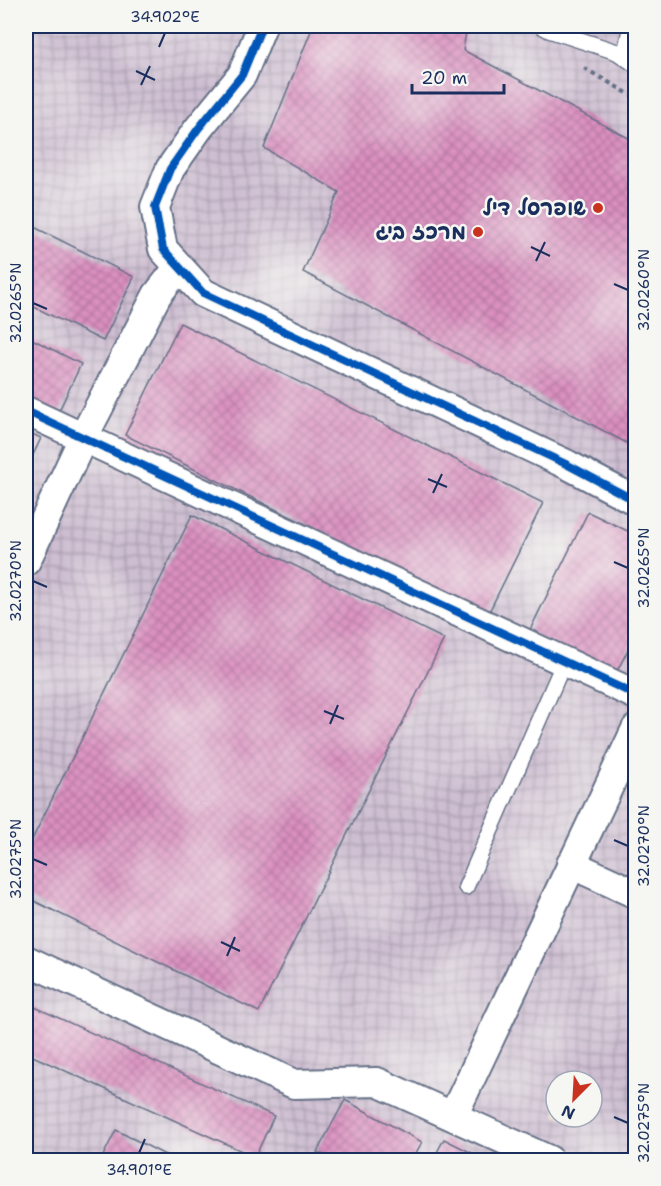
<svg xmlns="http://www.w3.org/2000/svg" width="661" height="1186" viewBox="0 0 661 1186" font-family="'Shantell Sans','Playpen Sans Hebrew',sans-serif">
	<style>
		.industrial { fill: url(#industrial-grid); fill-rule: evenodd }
		.building { fill: url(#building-cross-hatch) }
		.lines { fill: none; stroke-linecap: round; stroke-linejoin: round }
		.lane-casing { stroke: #656f86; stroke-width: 18 }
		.street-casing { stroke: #656f86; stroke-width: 32 }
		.path { stroke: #656f86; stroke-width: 4; stroke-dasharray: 4.5 4.5; stroke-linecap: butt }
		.lane { stroke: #fff; stroke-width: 15 }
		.street { stroke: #fff; stroke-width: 28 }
		.cycleway-casing { stroke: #f6f6f2; stroke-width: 11 }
		.cycleway { stroke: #0057b8; stroke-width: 8 }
		.ticks { fill: none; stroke: #1b2f5e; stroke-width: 2 }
		.poi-dot { fill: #c8321e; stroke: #f6f6f2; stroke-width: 2 }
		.labels { text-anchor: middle; stroke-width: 5; stroke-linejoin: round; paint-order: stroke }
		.poi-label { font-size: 21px; font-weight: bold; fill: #1b2f5e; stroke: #f6f6f2; text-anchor: end }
		.neatline { fill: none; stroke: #1b2f5e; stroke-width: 2 }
		.ticks-label { font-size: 15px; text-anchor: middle; fill: #1b2f5e }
	</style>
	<defs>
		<pattern id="industrial-grid" width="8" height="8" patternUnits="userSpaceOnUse" patternTransform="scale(1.5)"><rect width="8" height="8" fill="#cebed1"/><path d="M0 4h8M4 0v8" fill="none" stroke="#a69bad"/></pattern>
		<pattern id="building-cross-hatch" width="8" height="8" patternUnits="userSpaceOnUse" patternTransform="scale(1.5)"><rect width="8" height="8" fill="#db90c0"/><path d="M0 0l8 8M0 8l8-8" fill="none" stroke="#b1769f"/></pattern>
	</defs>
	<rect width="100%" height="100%" fill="#f6f6f2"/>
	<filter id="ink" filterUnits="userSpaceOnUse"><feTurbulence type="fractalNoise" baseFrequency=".0167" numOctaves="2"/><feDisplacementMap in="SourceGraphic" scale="12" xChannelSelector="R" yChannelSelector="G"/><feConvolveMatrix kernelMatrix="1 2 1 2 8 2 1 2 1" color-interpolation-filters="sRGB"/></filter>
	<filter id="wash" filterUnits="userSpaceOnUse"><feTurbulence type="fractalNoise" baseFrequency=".008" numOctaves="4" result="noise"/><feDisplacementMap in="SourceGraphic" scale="24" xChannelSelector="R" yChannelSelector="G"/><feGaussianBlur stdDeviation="1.35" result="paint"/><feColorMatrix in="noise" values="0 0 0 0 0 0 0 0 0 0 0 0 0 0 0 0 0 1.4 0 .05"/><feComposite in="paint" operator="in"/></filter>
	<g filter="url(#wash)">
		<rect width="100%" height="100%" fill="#efe7cf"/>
		<path class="industrial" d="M26 26H635V1160H26ZM556 1081H592V1117H556Z"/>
		<g id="blocks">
			<path class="building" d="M313 26H467L463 50 636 142V448L303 272 339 192 264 148Z
				M26 223 134 277 103 341 26 303Z
				M180 323 543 503 488 614 125 435Z
				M26 336 81 364 56 417 26 402Z
				M26 431 41 438 26 470Z
				M588 512 636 535V634L615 675 529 632Z
				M192 515 444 639 259 1012 26 897V852Z
				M26 1003 274 1116 255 1157 26 1053Z
				M345 1100 422 1142 412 1160H334L317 1152Z
				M116 1130 175 1160H101Z
				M444 1139 486 1160H433Z"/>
		</g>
	</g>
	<g filter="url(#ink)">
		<use href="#blocks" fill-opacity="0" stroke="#656f86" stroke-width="1.5"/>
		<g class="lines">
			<g class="lane-casing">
				<path id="lane" d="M542 26 549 30 617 52 636 65
					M624 57 631 26
					M466 887 564 662"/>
			</g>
			<g class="street-casing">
				<path id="street" d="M262 26 242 75 198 129 170 169 155 207 163 249 203 293 568 465 636 501
					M26 411 636 695
					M26 561 83 438 157 295 179 267
					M571 864 636 894
					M26 960 294 1084 377 1082 549 1160
					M453 1116 636 729"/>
			</g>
			<path class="path" d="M511 26 521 31
				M584 68 636 98"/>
			<use href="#lane" class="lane"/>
			<use href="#street" class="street"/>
			<g class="cycleway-casing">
				<path id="cycleway" d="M262 26 242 75 198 129 170 169 155 207 163 249 203 293 568 465 636 501
					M26 411 636 695"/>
			</g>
			<use href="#cycleway" class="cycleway"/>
		</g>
	</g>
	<path class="ticks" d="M159 47 165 33M136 71 155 80M141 85 150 66M531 247 550 256M536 261 545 242M614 284 628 290M33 303 47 309M428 479 447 487M433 493 442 474M614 562 628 568M33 581 47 587M324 711 344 719M330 724 338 705M614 840 628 846M33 859 47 865M221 942 240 951M227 956 235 937M614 1117 628 1123M139 1153 145 1139"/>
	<g class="poi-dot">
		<circle cx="598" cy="208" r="6"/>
		<circle cx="478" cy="232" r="6"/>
	</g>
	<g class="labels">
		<g class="poi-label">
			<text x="586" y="215">שופרסל דיל</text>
			<text x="466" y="239">מרכז ביג</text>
		</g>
	</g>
	<rect width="661" height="1186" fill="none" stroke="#f6f6f2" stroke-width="66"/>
	<g transform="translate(574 1099) rotate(204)"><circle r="28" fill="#f6f6f2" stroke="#9ea6b7" stroke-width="1.5"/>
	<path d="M0-4.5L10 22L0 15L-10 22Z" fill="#c8321e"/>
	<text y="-9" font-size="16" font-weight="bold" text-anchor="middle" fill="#1b2f5e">N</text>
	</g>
	<path d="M412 84v9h92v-9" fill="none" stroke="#1b2f5e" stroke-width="3"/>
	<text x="421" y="84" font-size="18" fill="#1b2f5e" stroke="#f6f6f2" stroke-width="4.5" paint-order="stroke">20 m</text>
	<rect x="33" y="33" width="595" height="1120" class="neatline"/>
	<g class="ticks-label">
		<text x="165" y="22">34.902°E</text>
		<text transform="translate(644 290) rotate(-90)" y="5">32.0260°N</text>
		<text transform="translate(16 303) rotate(-90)" y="5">32.0265°N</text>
		<text transform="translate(644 568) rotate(-90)" y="5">32.0265°N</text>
		<text transform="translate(16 581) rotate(-90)" y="5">32.0270°N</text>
		<text transform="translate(644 846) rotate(-90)" y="5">32.0270°N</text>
		<text transform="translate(16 859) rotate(-90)" y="5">32.0275°N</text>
		<text transform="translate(644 1123) rotate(-90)" y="5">32.0275°N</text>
		<text x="139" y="1175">34.901°E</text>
	</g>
</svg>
